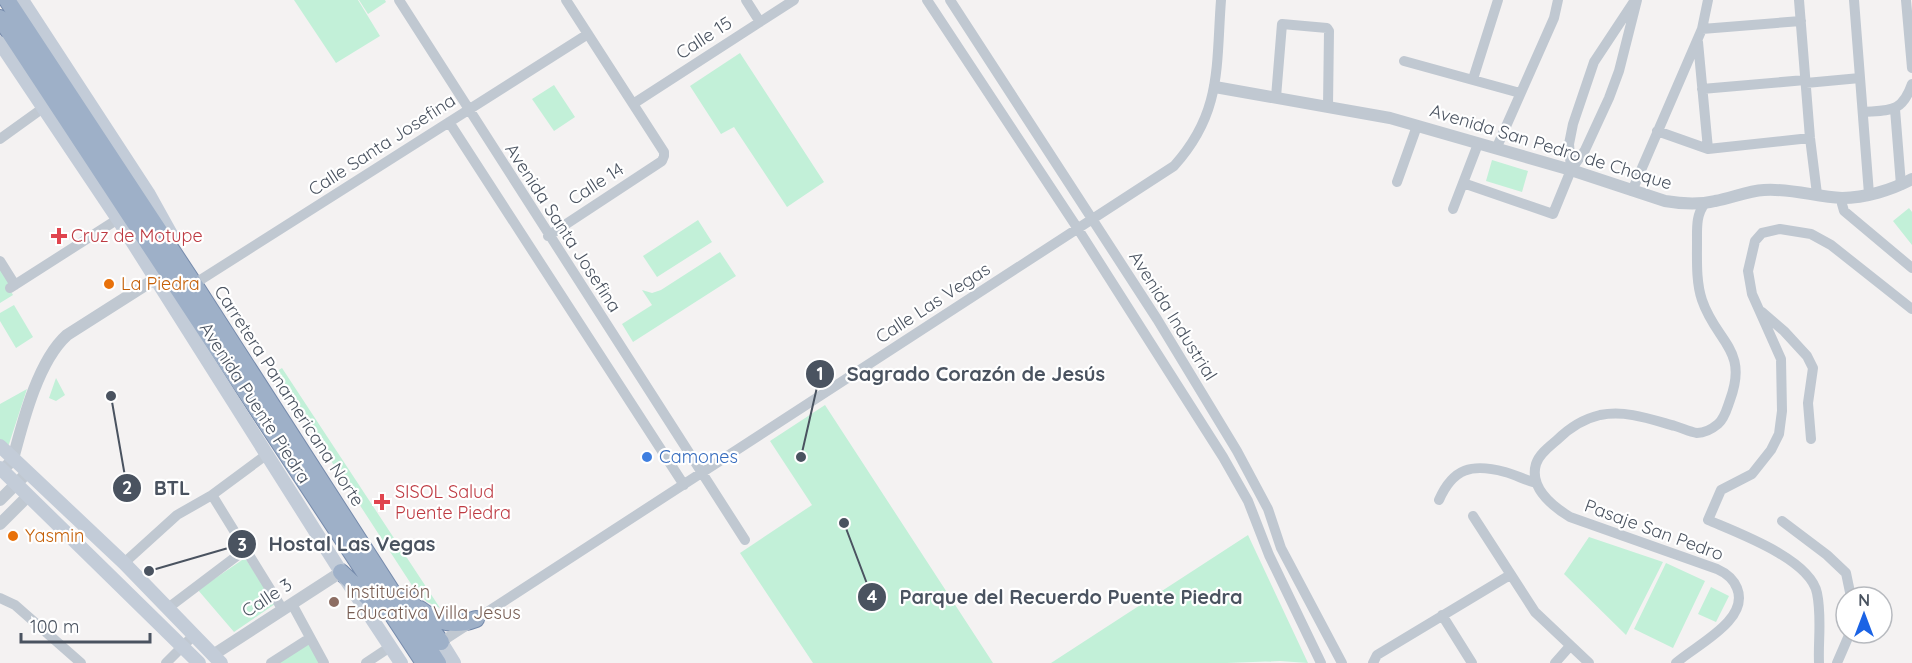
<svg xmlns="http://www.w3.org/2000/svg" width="1912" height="663" viewBox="0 0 1912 663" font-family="Quicksand,sans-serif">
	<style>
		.green { fill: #c2f0d8 }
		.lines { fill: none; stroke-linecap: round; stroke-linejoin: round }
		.trunk-casing { stroke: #768bac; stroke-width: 18 }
		.minor { stroke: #c0c8d1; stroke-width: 10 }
		.tertiary { stroke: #c0c8d1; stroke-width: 12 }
		.secondary { stroke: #c3ccd8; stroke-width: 14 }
		.trunk { stroke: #9eb0c8; stroke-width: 16 }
		.health-dot { fill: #e0444e; stroke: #fff; stroke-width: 2 }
		.food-dot { fill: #e8710a; stroke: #fff; stroke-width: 2 }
		.shop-dot { fill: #3f7fe0; stroke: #fff; stroke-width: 2 }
		.education-dot { fill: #8d6e63; stroke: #fff; stroke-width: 2 }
		.labels { text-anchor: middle; stroke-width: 4.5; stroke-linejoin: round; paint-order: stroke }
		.street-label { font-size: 18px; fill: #4a5360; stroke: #fff }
		.health-label { font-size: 18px; fill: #be3a42; stroke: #fff; text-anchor: start }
		.food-label { font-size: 18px; fill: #c56008; stroke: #fff; text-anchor: start }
		.shop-label { font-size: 18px; fill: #366cbe; stroke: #fff; text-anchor: start }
		.education-label { font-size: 18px; fill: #785e54; stroke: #fff; text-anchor: start }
		.leader { fill: none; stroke: #4a5360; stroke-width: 2 }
		.callout-dot { fill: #4a5360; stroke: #fff; stroke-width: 2 }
		.mark-label { font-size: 18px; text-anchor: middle; font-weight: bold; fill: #fff }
		.callout-label { font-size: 20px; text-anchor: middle; font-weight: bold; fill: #4a5360; stroke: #fff; stroke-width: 4.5; stroke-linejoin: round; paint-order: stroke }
	</style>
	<rect width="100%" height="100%" fill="#f4f2f2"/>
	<path class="green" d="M294 0H358L380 36 336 63Z
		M359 0H385L386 2 368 14Z
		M740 53 824 182 787 207 734 127 721 134 690 86Z
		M554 85 575 117 554 131 532 99Z
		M1492 160 1528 171 1522 192 1486 181Z
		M1909 208 1912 212V245L1893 221Z
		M698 220 712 242 657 277 643 256Z
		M720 252 736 276 633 342 622 324 652 305 642 290 652 293 661 290Z
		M0 263 14 285 9 288 13 295 0 303Z
		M14 305 33 337 16 348 0 321V313Z
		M282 368 440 608 427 602 413 587 274 373Z
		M56 378 65 395 56 401 49 398Z
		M27 389 9 444 8 446 0 443V404Z
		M825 405 993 663H813L740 553 812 505 770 441Z
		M1248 535 1308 663 1280 661 1227 663H1051Z
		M1589 537 1663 562 1626 635 1564 574Z
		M245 558 275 604 234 632 198 590Z
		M1666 563 1705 581 1673 648 1634 629Z
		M1711 587 1729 596 1716 622 1698 614Z
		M312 635 328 663H270Z"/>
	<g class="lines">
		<g class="trunk-casing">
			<path id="trunk" d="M7 0 194 284 438 663
				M0 18 424 663
				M341 572 383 612
				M406 595 441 642
				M420 609C438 623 455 627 476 619"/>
		</g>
		<path class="minor" d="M399 0 745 540
			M746 0 760 22
			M927 0 1078 229 1223 457 1248 501 1269 555 1321 663
			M950 0 1157 319 1237 451 1268 509 1281 548 1342 663
			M1799 0 1810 138 1817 194
			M1854 0 1869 194
			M1906 0 1912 68
			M1702 29 1801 21
			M1698 42 1708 149
			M1404 61 1520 93
			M1473 79 1498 0
			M1806 83 1860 78
			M1702 89 1805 80
			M1276 97 1282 24 1327 28 1329 31 1328 106
			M633 104 794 0
			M1895 109 1901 185
			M1863 112C1890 110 1902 113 1912 84
			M449 122 684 485
			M1657 131 1708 149 1810 138
			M0 139 43 108
			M1496 149 1554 18 1558 0
			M1571 170 1569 144 1573 124 1594 62 1633 3
			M1397 182 1417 126
			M1463 183 1553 214 1571 170 1585 150 1609 98 1619 71 1637 0
			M1632 191 1702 29 1708 0
			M1843 198 1842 204 1844 211 1912 268
			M1453 209 1478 144
			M548 236 662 161 664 156V152L566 0
			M0 261 15 285
			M194 284 588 34
			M10 288 118 219
			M1762 312 1784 331 1807 356 1813 368 1808 403 1811 439
			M212 495 283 610
			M1439 500C1453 468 1472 463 1505 472 1516 475 1525 480 1536 483
			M1473 516 1535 612 1589 663
			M1782 521 1827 555 1846 573 1851 597
			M124 563 177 515 212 495 266 455
			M0 598 15 605 81 663
			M292 604 324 663
			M168 608 246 549
			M1442 615 1472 663
			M441 642 1174 166C1222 113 1216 67 1221 0
			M166 663 194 635
			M271 663 310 638
			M366 663 390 647
			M1373 663 1377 655 1510 575
			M1555 663 1570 646
			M1676 663C1696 645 1750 620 1737 588 1733 578 1726 573 1717 569L1570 517C1552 506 1529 488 1536 464 1539 454 1550 446 1557 440 1569 428 1583 419 1600 415 1626 410 1650 419 1675 426 1682 428 1690 432 1697 433 1705 433 1712 429 1718 424 1725 418 1727 408 1730 400 1749 349 1716 342 1702 300 1696 282 1697 261 1697 242 1697 227 1696 215 1705 203
			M1819 663C1818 640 1822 617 1817 593 1810 559 1738 533 1708 520L1721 490 1752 474 1771 450 1779 434 1782 411 1781 359 1752 294 1748 271 1755 241 1762 233 1780 229 1811 234 1831 245 1912 309
			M1837 663 1850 633"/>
		<path class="tertiary" d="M1215 87 1390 118 1571 170 1665 201C1682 204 1699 205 1715 201 1732 198 1747 191 1764 190 1791 188 1816 197 1842 198 1865 198 1892 190 1912 179
			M3 470 13 459C23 421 38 361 67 335L155 279
			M0 500 27 473
			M0 524 28 496
			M213 655 341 572"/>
		<path class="secondary" d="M22 0 148 193 173 238
			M0 43 118 219 341 572 401 663
			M0 446 124 563 221 663
			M0 468 199 663
			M441 642 454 663"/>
		<use href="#trunk" class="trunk"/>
	</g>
	<g class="health-dot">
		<path d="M56 227h6v6h6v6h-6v6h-6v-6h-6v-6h6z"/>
		<path d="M379 493h6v6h6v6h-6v6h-6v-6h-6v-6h6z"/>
	</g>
	<g class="food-dot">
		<circle cx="109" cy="284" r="6"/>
		<circle cx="13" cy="536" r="6"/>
	</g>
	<circle class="shop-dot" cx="647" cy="457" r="6"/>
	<circle class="education-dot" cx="334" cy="602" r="6"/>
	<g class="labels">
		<g class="street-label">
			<text transform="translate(704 38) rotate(-33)" y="6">Calle 15</text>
			<text transform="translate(382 145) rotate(-33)" y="6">Calle Santa Josefina</text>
			<text transform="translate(1551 147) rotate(17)" y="6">Avenida San Pedro de Choque</text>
			<text transform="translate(596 184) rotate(-33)" y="6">Calle 14</text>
			<text transform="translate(563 228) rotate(57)" y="6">Avenida Santa Josefina</text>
			<text transform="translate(933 303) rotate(-33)" y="6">Calle Las Vegas</text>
			<text transform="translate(1173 316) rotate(58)" y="6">Avenida Industrial</text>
			<text transform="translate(289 396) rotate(57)" y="6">Carretera Panamericana Norte</text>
			<text transform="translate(255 403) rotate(57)" y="6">Avenida Puente Piedra</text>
			<text transform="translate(1654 530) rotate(20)" y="6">Pasaje San Pedro</text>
			<text transform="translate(267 598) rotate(-33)" y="6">Calle 3</text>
		</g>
		<g class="health-label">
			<text x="71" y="242">Cruz de Motupe</text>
			<text x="395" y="498">SISOL Salud<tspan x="395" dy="21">Puente Piedra</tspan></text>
		</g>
		<g class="food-label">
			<text x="121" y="290">La Piedra</text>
			<text x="25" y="542">Yasmin</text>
		</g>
		<g class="shop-label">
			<text x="659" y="463">Camones</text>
		</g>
		<g class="education-label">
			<text x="346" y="598">Institución<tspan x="346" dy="21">Educativa Villa Jesus</tspan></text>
		</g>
	</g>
	<path class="leader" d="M801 457L820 374M111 396L127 488M149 571L242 544M844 523L872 597"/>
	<g class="callout-dot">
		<circle cx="801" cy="457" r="6"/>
		<circle cx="111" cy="396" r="6"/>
		<circle cx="149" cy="571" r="6"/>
		<circle cx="844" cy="523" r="6"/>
		<circle cx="820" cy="374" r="15"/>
		<circle cx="127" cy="488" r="15"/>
		<circle cx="242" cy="544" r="15"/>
		<circle cx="872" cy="597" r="15"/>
	</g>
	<g class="mark-label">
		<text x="820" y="380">1</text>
		<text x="127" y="494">2</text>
		<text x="242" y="551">3</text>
		<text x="872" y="603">4</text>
	</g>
	<g class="callout-label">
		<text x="976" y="381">Sagrado Corazón de Jesús</text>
		<text x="172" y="495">BTL</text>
		<text x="352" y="551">Hostal Las Vegas</text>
		<text x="1071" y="604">Parque del Recuerdo Puente Piedra</text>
	</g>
	<g transform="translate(1864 615)"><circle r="28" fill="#ffffff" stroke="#b7babf" stroke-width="1.5"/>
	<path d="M0-4.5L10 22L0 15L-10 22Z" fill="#1b63e5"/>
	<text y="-9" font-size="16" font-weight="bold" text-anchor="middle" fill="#4a5360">N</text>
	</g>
	<path d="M21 633v9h129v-9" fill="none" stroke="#4a5360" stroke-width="3"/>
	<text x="30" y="633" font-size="18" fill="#4a5360" stroke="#ffffff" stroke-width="4.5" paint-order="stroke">100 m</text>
</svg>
